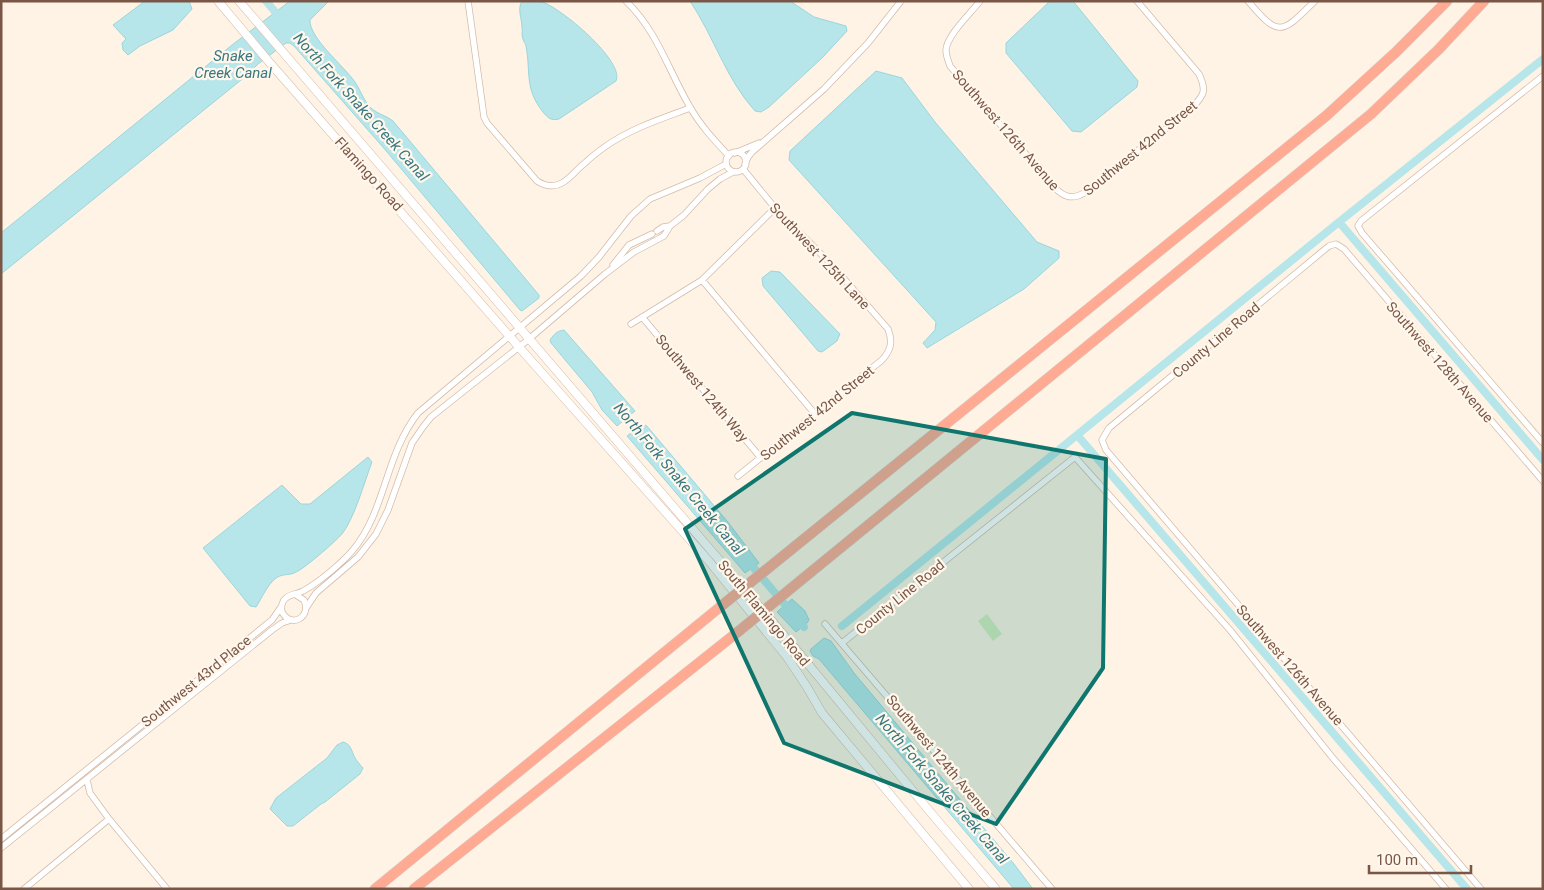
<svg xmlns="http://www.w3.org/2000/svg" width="1544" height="890" viewBox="0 0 1544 890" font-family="Roboto,sans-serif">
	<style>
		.green { fill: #d5eec0 }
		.water { fill: #b6e5ea; stroke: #9bd6dd }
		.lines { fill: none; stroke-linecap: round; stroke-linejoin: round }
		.canal { stroke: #b6e5ea; stroke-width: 8 }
		.minor-casing { stroke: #d4bbab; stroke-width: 7 }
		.secondary-casing { stroke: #dabdaa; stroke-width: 9 }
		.motorway-casing { stroke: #dcd3cf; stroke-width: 11 }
		.minor { stroke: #fff; stroke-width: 5.5 }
		.secondary { stroke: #fff; stroke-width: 8 }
		.motorway { stroke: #ffab94; stroke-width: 10 }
		.motorway-bridge-casing { stroke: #dcd3cf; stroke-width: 11; stroke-linecap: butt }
		.motorway-bridge { stroke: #ffab94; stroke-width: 10 }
		.marked { fill: #0f766e; fill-opacity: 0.2; stroke: #0f766e; stroke-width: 4; stroke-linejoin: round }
		.labels { text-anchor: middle; stroke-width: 4.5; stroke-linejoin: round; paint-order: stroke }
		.street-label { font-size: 14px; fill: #7a5646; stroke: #fff7ec }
		.water-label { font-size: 15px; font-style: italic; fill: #387881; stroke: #fff7ec }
	</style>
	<rect width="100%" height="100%" fill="#fef3e4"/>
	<path class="green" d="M987 614 1002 634 993 641 978 621Z"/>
	<path class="water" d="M145 1H189L192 9 173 30 140 46 128 55 123 50 122 43 126 39 113 25Z
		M290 1H329L310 20C309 38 344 66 355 82 361 91 364 102 372 109 378 114 387 116 393 121L539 295V298L522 311 520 310 382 146 294 46 290 43H286L258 64 246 76 1 274V233L232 45Z
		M522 1C528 1 536 0 542 2 560 7 625 61 616 81L559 119C551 121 548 118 543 112 524 88 531 72 526 46 525 42 524 43 523 39 521 35 523 31 522 27 522 19 517 9 522 1Z
		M690 1H790L814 17 846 26 847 31 823 57 769 107 761 112 755 111C726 79 714 37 690 1Z
		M1050 1H1073L1138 81 1137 87 1081 132 1072 131 1006 53V43Z
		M876 71 902 78 935 122 1037 242 1059 251V258L1024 289 927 348 923 343 935 330 936 322 789 160 790 151Z
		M771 271 780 272 840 334 837 341 822 352 818 351 763 286 762 278Z
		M564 330 635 411 617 426 602 410 592 392 551 343 550 340C554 334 557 331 564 330Z
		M646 425 727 521 759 563 745 573 627 436 640 426 642 428Z
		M368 457 372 462C364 483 355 517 342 534 336 541 302 571 294 573 287 576 284 573 276 578 267 585 262 598 256 607L250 606 203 548 282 485 301 504H310Z
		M792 599 805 611 809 620 807 623 796 632 777 612Z
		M824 638 831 641 854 673 1014 864 1033 889H1014L819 659 813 656 810 651 811 649Z
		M343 742C351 744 351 750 355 758 357 761 360 765 363 768L360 774 325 802 321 804 293 826H287L270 809 276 798 327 758 337 745Z"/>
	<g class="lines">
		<path class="canal" d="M266 1 282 20
			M1339 222 1543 460
			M621 411 642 436
			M1078 436 1467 889
			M747 560 804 627
			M842 626 1339 222 1543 59"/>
		<g class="minor-casing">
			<path id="minor" d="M468 1 484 117 487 123 537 181C545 186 553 188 562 183 571 178 577 169 585 163 591 157 599 151 606 146 632 128 661 119 690 108
				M626 1C658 32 668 70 690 107 700 125 715 141 729 156
				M980 1C971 13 947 35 946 50 946 56 948 60 950 66L1055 188C1064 197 1072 200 1084 193L1192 108C1204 95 1207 91 1199 74L1137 1
				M1248 1C1280 39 1282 33 1315 1
				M1543 76 1361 221 1358 226 1362 233 1543 443
				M726 162a10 10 0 1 1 20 0a10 10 0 1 1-20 0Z
				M735 153 759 143
				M745 164 748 157 752 152 824 89 868 43 901 1
				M657 231 663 227 670 226
				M613 265 629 245 652 234
				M702 280 815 414
				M642 317 761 458
				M631 324 702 280 775 208
				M738 476 882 360C891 350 893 342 888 329L832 265 775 208 743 169
				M296 595 304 600C312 617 291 629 282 612 281 607 282 601 286 598 290 594 298 594 303 591 318 583 342 563 353 550 386 510 385 455 418 413L581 276 599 257 631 216 650 199 700 178 726 164
				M306 608 316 593 358 557 376 534 388 510 412 443 423 427 431 417 529 339 605 274 634 252 664 236 670 226 684 215 708 189 720 179 733 172
				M825 624 1052 889
				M842 643 1075 457 1230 630 1332 757 1446 889
				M87 780 90 793 109 819 167 889
				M1 839 272 620 281 607
				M1 848 272 630 282 623 291 620
				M24 889 109 819
				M1481 889 1106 450 1102 440 1109 428 1329 246 1336 244 1344 249 1543 481"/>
		</g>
		<g class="secondary-casing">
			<path id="secondary" d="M218 1 270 63 526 355 708 560 787 657 807 687 822 713 969 889
				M239 1 794 647 931 813 996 889"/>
		</g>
		<g class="motorway-casing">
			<path id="motorway" d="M793 548 1326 116 1396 52 1447 1
				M811 572 1371 114 1439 49 1484 1
				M375 889 720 607
				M414 889 739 631"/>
		</g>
		<use href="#minor" class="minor"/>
		<use href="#secondary" class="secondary"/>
		<use href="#motorway" class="motorway"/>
		<g class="motorway-bridge-casing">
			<path id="motorway-bridge" d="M720 607 793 548
				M739 631 811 572"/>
		</g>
		<use href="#motorway-bridge" class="motorway-bridge"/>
	</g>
	<path class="marked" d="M852 413 1106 459 1103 668 996 824 784 743 685 529Z"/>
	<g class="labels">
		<g class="street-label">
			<text transform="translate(1006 130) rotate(49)" y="5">Southwest 126th Avenue</text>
			<text transform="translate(1140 148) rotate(-39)" y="5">Southwest 42nd Street</text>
			<text transform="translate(369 174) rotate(48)" y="5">Flamingo Road</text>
			<text transform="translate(820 256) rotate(47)" y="5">Southwest 125th Lane</text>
			<text transform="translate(1216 340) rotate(-40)" y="5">County Line Road</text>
			<text transform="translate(1440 362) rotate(49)" y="5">Southwest 128th Avenue</text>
			<text transform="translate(702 388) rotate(50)" y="5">Southwest 124th Way</text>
			<text transform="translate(817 413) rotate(-39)" y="5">Southwest 42nd Street</text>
			<text transform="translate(900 597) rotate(-39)" y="5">County Line Road</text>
			<text transform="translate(764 613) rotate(50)" y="5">South Flamingo Road</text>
			<text transform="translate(1290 665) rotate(49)" y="5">Southwest 126th Avenue</text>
			<text transform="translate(196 681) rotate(-39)" y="5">Southwest 43rd Place</text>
			<text transform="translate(939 756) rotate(50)" y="5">Southwest 124th Avenue</text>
		</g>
		<g class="water-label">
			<text x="233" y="61">Snake<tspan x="233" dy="17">Creek Canal</tspan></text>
			<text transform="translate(361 107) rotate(48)" y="5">North Fork Snake Creek Canal</text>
			<text transform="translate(679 479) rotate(50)" y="5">North Fork Snake Creek Canal</text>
			<text transform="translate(942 789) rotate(49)" y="5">North Fork Snake Creek Canal</text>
		</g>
	</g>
	<rect width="1544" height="890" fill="none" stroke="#7a5646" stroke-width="5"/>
	<path d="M1369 865v8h102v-8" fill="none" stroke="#7a5646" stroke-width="2.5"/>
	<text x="1376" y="865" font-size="15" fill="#7a5646" stroke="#fff7ec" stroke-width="4" paint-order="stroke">100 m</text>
</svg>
